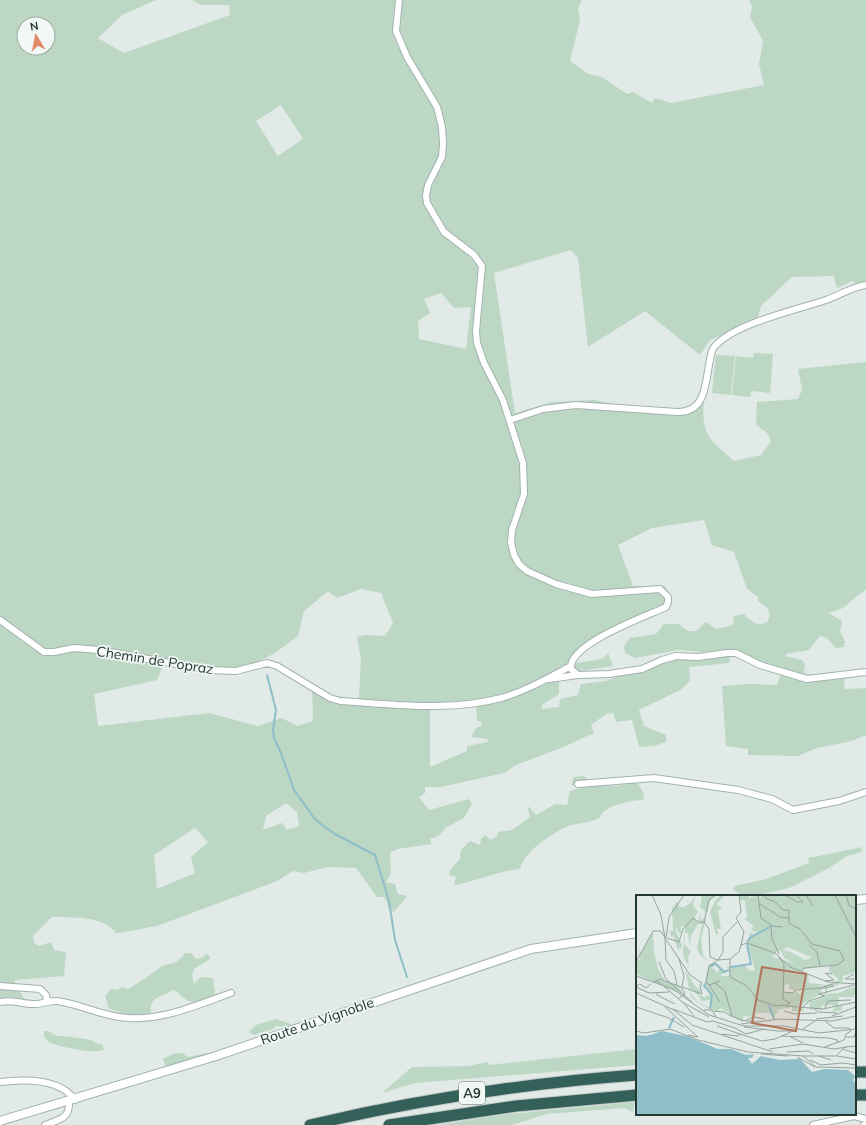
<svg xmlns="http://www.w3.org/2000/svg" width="866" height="1125" viewBox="0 0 866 1125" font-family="Mulish,sans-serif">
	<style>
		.green { fill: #bcd8c5; fill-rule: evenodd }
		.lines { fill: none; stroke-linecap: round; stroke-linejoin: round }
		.stream { stroke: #8fbec9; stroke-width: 2 }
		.street-casing { stroke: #a4b1ad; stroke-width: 8 }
		.secondary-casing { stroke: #a1b4ae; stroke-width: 10 }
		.highway-casing { stroke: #c1c7c6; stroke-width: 13 }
		.street { stroke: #fff; stroke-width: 6 }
		.secondary { stroke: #fff; stroke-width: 8 }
		.highway { stroke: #336159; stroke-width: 11 }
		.labels { text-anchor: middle; stroke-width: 3.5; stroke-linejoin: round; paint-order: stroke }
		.shield { fill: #f1f7f4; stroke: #61716d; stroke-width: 1 }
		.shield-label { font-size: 13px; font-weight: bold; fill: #233833 }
		.street-label { font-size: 14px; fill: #233833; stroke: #f1f7f4 }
		.inset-river { fill: none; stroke: #8fbec9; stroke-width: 2 }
		.inset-road { fill: none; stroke: #95a39e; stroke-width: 1 }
		.view { fill: #b2755a; fill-opacity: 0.15; stroke: #b2755a; stroke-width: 2 }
		.inset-edge { fill: none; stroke: #233833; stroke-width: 2 }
	</style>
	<rect width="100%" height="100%" fill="#e1eae6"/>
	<path class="green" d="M0 0H156L122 15 98 38 124 53 230 15 229 5H201L192 0H582L578 9 580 20 570 61 588 74 602 77 627 94 633 92 652 103 655 98 671 103 764 85 759 64 763 41 750 17 752 7 749 0H866V289L852 281 837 288 834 276 792 277 761 306 757 320 710 340 700 355 645 311 588 347 578 258 571 250 494 273 515 413 552 402 595 400 660 414 689 413 704 398C701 435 708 438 734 461L761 455 771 441 767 433 756 425 757 402 798 399 802 390 798 369 866 362V589L843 608 829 613 842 621 840 631 845 642 844 647 836 648 827 638 820 636 809 650 786 654 785 656 802 660 805 664 804 672 805 674 845 677 844 687 846 689 866 688V735L852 741 817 748 798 756 748 755V749L726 746 722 686 750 684 777 685 781 673 769 664 759 663 728 649 702 652 678 650 635 658 625 653 624 646 630 638 656 634 664 624H679C683 629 692 635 699 629 702 626 702 624 706 622L716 629 733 625 734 616 744 614C751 621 756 627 767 622L770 616 768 608 758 601V597L747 589 734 552 712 545 704 520 652 528 618 545 633 586H665L671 596 672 604C652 615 581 642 576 663L602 659 608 653 613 666 573 672 559 679V694L542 705V709L559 707 560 699 578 695 581 684 606 681 644 666 674 657 730 655 729 663 689 667 690 681 682 689 639 710 644 726 666 735V742L654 746 639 747 632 720 616 722 613 713 606 714 591 725 594 733 561 748 516 765 504 773 441 787H425V793L419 797 429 810 469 799 472 804 464 818 447 827 438 836 430 839 431 844 397 849 390 853 391 874 386 882 395 884 398 894 407 896 394 912 387 907 388 904 384 897H377L356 868 327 867 304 873 293 871 277 881 157 926C143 928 130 932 116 933 102 915 73 918 52 917L33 936 34 943 39 946 51 942 54 950 66 952 64 976 14 980 27 1005 0 1003ZM24 24H48V48H24ZM281 105 303 139 278 156 256 121ZM441 293 454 308 471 307 466 349 419 339 418 321 430 313 424 299ZM361 589 381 593 393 623 385 636 365 635 357 637 361 659 359 700 326 694 312 685 313 721 297 726 282 718 258 726 209 713 98 726 94 694 157 680 166 659C185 663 218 672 236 669 259 665 280 650 298 636L304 611 328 591 337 598ZM476 705 477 721 481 722 482 726 476 728 471 737 487 739 488 742 467 746V751L430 767V706ZM286 803 297 812 299 826 287 830 282 823 263 830 266 816ZM195 828 208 842 191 857 195 873 157 889 154 855Z
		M754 353 773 354 770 393 751 391 750 397 732 395 736 356 753 358Z
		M716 355 735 356 731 395 712 393Z
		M584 776 591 786H617L637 782 644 794 643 800C632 800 613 804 605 811 602 812 601 816 599 818 592 823 574 823 566 827 550 835 524 851 520 869L506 871 457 885 454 884 456 877 449 875 450 870 460 859 461 850 470 841 480 845 481 839 485 835 491 840 497 836 498 832 512 830 530 817 527 805 536 815 555 804 567 805 570 791 580 788 577 785H571L574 777Z
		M863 847 861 852 847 856 829 868 789 888 754 896H743L733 890 735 886 766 879 809 863 808 858Z
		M185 953H191L196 959 202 958 206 954 210 956V959L194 969 192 975 194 984 201 977 213 978 215 992 213 997C203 1002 192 1006 183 997 179 994 178 991 173 990 166 995 154 996 151 1005 150 1009 152 1011 150 1015L119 1016 120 1012 109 1009 105 996 111 989 117 990 122 987 128 989C139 983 148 976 158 969 167 961 175 968 185 953Z
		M276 1019 294 1025 289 1027 276 1026 273 1029 254 1035 249 1032 256 1025Z
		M44 1031C51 1030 53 1036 59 1036 63 1036 89 1039 91 1040 95 1042 98 1044 102 1045L104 1049C97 1055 60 1047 51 1043 48 1042 46 1039 44 1037Z
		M637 1049V1065L415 1083 382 1093 412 1067 468 1066 488 1062 489 1065Z
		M175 1053H182L188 1057 208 1053 211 1055 166 1068 163 1059Z
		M635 1102 633 1112 624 1108 547 1114 512 1125H438L501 1115Z"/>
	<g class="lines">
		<path class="stream" d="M267 675 276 710 273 729 274 738 281 753 294 790 315 819 321 824 335 834 375 855 389 901 395 940 407 977"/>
		<g class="street-casing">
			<path id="street" d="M399 0 396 31 407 57 437 107 442 127 443 144 442 157 428 185 426 195 427 203 444 232 474 255 482 266 476 331 477 343 484 363 503 400 523 463 524 494 512 530 511 543 514 555 519 564 527 571 556 584 592 594 660 589 668 597V602L666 607C647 616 567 644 571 669L578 675 609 674 642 669 662 660 676 656 698 657 727 653H736L760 665 807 679 866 672
				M510 420 543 409 576 405 677 412C707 413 705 382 710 360 711 355 711 350 715 346 736 323 796 310 826 300 840 295 852 287 866 285
				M0 620 44 652H54L74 648 99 650 209 670 236 671 267 663 277 666 330 698 340 701C392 704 450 712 501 698 526 691 548 678 571 666
				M549 679 578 675
				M578 784 654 778 738 790 772 799 793 810 839 801 866 792
				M0 986 40 989 46 995 47 1001
				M0 1002C11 999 22 1004 33 1004 42 1005 48 1000 57 1001 81 1004 103 1017 128 1018 165 1020 197 1005 231 993
				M0 1082C24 1079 60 1078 75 1100
				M45 1125C60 1119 70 1119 69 1101
				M813 1125 854 1116 866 1119
				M864 1125 866 1124"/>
		</g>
		<g class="secondary-casing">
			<path id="secondary" d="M855 900 866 899
				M0 1121 216 1056 531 949 637 933"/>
		</g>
		<g class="highway-casing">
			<path id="highway" d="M855 1072H866
				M855 1095H866
				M310 1125C417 1100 527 1083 637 1075
				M389 1125 516 1106 637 1095"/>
		</g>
		<use href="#street" class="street"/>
		<use href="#secondary" class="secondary"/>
		<use href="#highway" class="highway"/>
	</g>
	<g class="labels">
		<rect class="shield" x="459" y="1082" width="26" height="22" rx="3"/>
		<g class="shield-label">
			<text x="472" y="1098">A9</text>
		</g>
		<g class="street-label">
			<text transform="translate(155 660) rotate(9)" y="5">Chemin de Popraz</text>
			<text transform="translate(317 1021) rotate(-19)" y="5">Route du Vignoble</text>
		</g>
	</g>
	<g transform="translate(636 895)">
		<rect width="220" height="220" fill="#e1eae6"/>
		<path d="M59 0 57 10 62 17 58 23 62 27 65 16 64 25 70 23 65 44 67 60 72 66 64 60 61 54 66 29 63 28 55 41 54 52 52 38H49V45L48 49 55 56 52 62 53 71 48 64 50 61 47 62V59L49 31H45V38L42 37 41 31 40 35 38 32 46 50 45 54 42 53 43 58 37 40 36 43 34 38 35 34 36 37 37 35 36 11 38 13 40 6 44 12H48L56 7ZM66 0H79L74 5 71 18 64 12ZM85 0 88 2 80 9 86 13 82 16 85 34H80L83 38 80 40 74 17 79 6ZM103 0H113V3L123 0 125 4V0H220V77L207 81V86L201 88 204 89 191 93V99L203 98 213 93 214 99 213 93 220 92 218 102H203L202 112 206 111V115L194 117 201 112 194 110 185 111 186 115 174 114 173 107 190 102 188 90 182 92 185 95V99L161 112 164 114 166 111 168 116H156V112H159H154L152 113 153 115 150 113 141 115 143 116 138 121 133 118H120L118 122 107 121V127L96 122 92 118 94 116 90 117 85 113 81 116 73 114 63 108 56 103 53 96 62 107 74 113V105L65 106 63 101 53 93 49 75 59 91 64 95V100L68 102 75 99 68 91 73 69 80 68 76 72 81 78 85 71 89 78 83 80 87 81H93L94 74 91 73V72L108 70 114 76 119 75 111 47 114 37 119 40 125 37H118L115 34 118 31 108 24 111 22 109 6 104 5ZM152 52 175 62V63L169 65 155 57 146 55ZM141 56H145L148 63 158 68 136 62ZM193 70V76L203 85 191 90 173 88 172 79 164 75ZM153 89V94L158 96 163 93 168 96 163 99 159 96V101L158 98 148 97 149 90ZM17 37 18 57 22 74 29 86 43 91 47 100 0 79V67L4 64 3 51 5 58Z" fill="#bcd8c5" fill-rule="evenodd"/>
		<path d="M26 136 50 141 82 154H95L110 160 118 159 116 163H112L116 169 125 161 144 165 164 164 176 177 188 174 212 175 219 181 217 185 220 189V220H0V140L11 141Z" fill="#8fbec9"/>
		<path class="inset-river" d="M111 47 115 42 134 32M74 71 80 69 88 77 93 75M95 72 115 69 111 49M70 88 68 91 76 100 74 114M133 110 138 124M33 133 38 122M0 148 13 141 205 220M0 170 170 220M0 174 152 220M0 177 34 187 97 220"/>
		<path class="inset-road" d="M16 0 25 20 29 43 54 80 66 88M103 0 105 17 100 23 108 37 105 50M122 0 125 23 135 30 136 44 143 59M128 0 131 4 138 6M149 0 161 7H167L160 0M170 0 177 11M199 0 220 42M210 0 213 10 220 14M138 6 147 15H153V23M124 9 144 22 153 23V28L164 34 176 49M68 27 73 34 74 62 82 65M68 27 73 5 80 0M135 31 147 32M29 43 30 65 38 76 41 90M30 43 33 22 48 0M31 43 43 47 47 34 57 23 64 28 68 27M173 50 181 57 184 71M142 61 148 69 147 104 154 108 149 111 187 114 220 107M43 64 48 81 46 92M94 64V82L111 91 122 105 140 111 149 110M82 65 87 57V42L101 27M0 67 17 36H25L29 43M23 67 29 82 34 88M165 76 168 73 201 70 208 65 204 56 176 49M0 81 37 94 73 120 108 131H148L183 138 220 134M216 85 218 84H209L218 79M18 86 23 87 46 107 73 122M20 86 24 84 45 92 49 99 43 103M189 86 198 85 189 78 196 79M70 87 73 71 82 65 94 64 103 57 105 50 111 48 139 58 154 72 192 87 220 89M70 87 73 90 84 86M34 88 56 107M79 88 89 96 96 121 105 125 119 127M73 90 84 107M0 91 4 89 10 93 15 89M0 92 13 98 33 97M46 92 66 99 64 91 66 88M183 94 198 91M21 97V100L39 109M148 97 157 98 160 95 183 93 197 89M0 98 38 115 56 130 137 157M47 107 58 121M0 112 33 123 48 132M29 112 62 142 52 140M166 113 173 106 189 101 183 99 218 90M189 113 192 106 215 105M37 114 71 127 77 126 99 133 110 139M179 114 182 117 201 118M68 115H76L80 122M78 116 88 117 97 122M148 116 159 119 181 118M196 121 220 112M180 124 207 121M111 125 117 122 129 124M105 129 144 124 196 126 220 121M81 131 104 139M108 132 142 136H160M167 134 179 126M0 136 8 138 34 134 62 145 112 157 167 161 180 172 220 173M86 139 102 141 105 139M104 139 126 146 139 144 157 136M110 139 128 134M145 141 193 143 201 145 202 148M155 142 167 148M210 142H218L220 137M189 152 208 145 210 139 215 136 213 133H198L189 126M133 154 167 149 198 154 211 152M206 154 220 158M151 157 173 156 177 159M125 159 152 161M167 161H200M183 161 195 165M200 161 209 152 220 151M201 161 220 164M161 162 179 172M174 165 185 170 207 168 220 170"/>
		<path class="view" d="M126 72 170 79 160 136 116 128Z"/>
		<rect width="220" height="220" class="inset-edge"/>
	</g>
	<g transform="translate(36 36) rotate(350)"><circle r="19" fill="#f1f7f4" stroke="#9faba7"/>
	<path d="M0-3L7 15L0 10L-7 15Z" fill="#e28967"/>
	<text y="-6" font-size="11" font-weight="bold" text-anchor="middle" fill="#233833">N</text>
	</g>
</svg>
